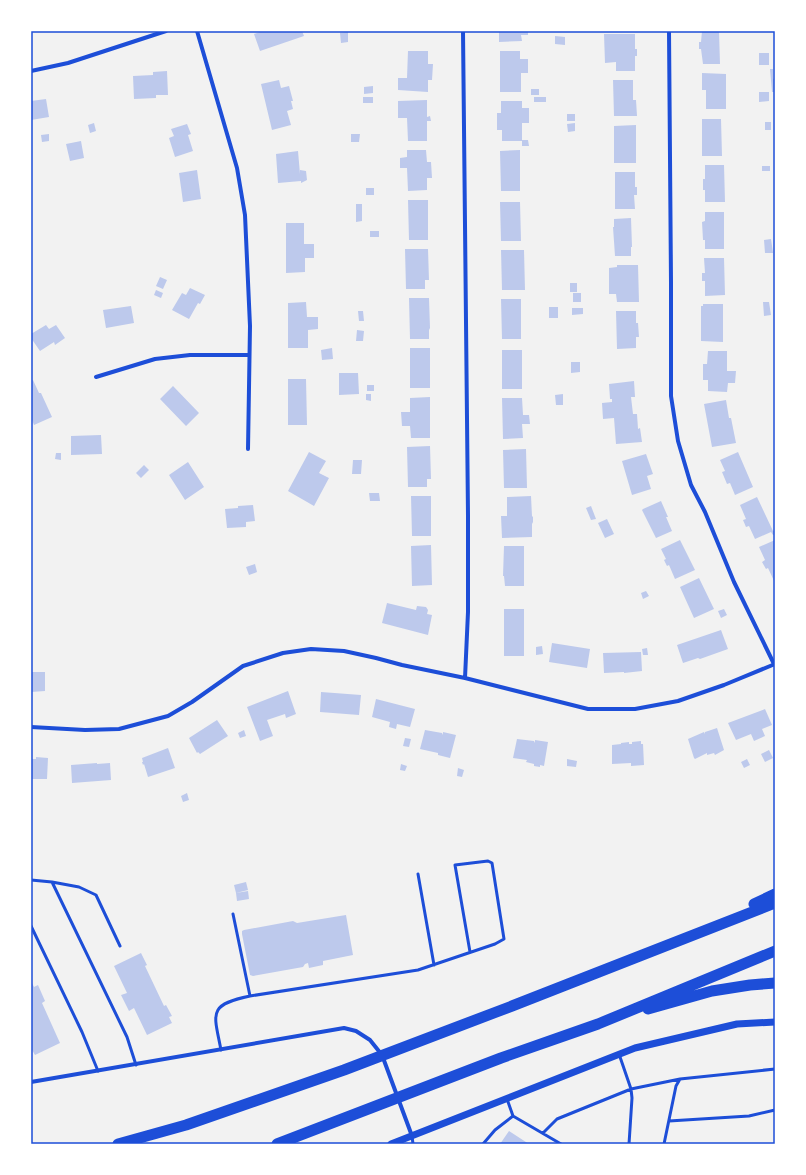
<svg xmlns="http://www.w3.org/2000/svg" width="806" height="1175" viewBox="0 0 806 1175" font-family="'Exo 2',sans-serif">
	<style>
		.building { fill: #bdc9ec }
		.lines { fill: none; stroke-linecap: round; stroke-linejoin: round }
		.service { stroke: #1d4ed8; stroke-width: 3 }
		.minor { stroke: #1d4ed8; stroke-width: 4 }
		.tertiary { stroke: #1d4ed8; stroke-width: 7 }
		.trunk { stroke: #1d4ed8; stroke-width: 11 }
		.neatline { fill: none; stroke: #1d4ed8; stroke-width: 1.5 }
	</style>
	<rect width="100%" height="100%" fill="#f2f2f2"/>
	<path class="building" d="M263 31H302L304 36 260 51 254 34Z
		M499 31H528V35H521L522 41 499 42Z
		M702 31H719L720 64H703L701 49H699V42H701Z
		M348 32V42L341 43 340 33Z
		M604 34H635V49H637V56H635V71H616V62L605 63Z
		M555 36 565 37V45L555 44Z
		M408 51H428V64H433L432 80H428V92L398 90V78H407Z
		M500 51H520V59H528V73H521V92H500Z
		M759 53H769V65H759Z
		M770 69H773V79L775 78V92H772Z
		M167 71 168 95H156V98L134 99 133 76 153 75V72Z
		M702 73 726 74V109H706V90H702Z
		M279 80 281 88 289 86 293 101H291L293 109 287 111 291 125 272 130 261 84Z
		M613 80H633V100H636L637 116H614Z
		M373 86V93L364 94V87Z
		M531 89H539V95H531Z
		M759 92H769V101L759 102Z
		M363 97H373V103H363Z
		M534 97H546V102H534Z
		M46 99 49 117 31 120V101Z
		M427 100V117L430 116 431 121H427V141H408L407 118H398V101Z
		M501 101H522V108H529V123H522V141H502V130H497V113H501Z
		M567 114H575V121H567Z
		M702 119H721L722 156H702Z
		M765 122H771V130H765Z
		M94 123 96 131 90 133 88 125Z
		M575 123V131L568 132 567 124Z
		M187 124 191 134 188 135 193 151 175 157 169 138 174 136 171 129Z
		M636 125V163H614V126Z
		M49 134V141L42 142 41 135Z
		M351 134H360L359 142H351Z
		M522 140H528L529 146H522Z
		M81 141 84 158 70 161 66 144Z
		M407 150H426L427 162H431L432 178H427V190L408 191 407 168H400V158L407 157Z
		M520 150V191H501L500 151Z
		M298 151 300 174V170L306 171 307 180 301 183V181L278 183 276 154Z
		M705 165H724L725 202H705V190H703V179H705Z
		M762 166H770V171H762Z
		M197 170 201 199 183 202 179 173Z
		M615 172H635V187H637V195H634L635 209H615Z
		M366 188H374V195H366Z
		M408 200H428V240H409Z
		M500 202H520L521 241H501Z
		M356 204H362V221L356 222Z
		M705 212H724V249H705V240H703L702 222 705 221Z
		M631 218 632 247H631V256H615L613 227H614V219Z
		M286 223H304V244H314V258H305V272L286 273Z
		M370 231H379V237H370Z
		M771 239 773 253H765L764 240Z
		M405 249H428L429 280H425V289H406Z
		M501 250H524L525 290H502Z
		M704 258H724L725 295 705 296V281H702V273H705Z
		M617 265H638L639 302H617L616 294H609V268L617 267Z
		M160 277 167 280 163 289 156 286Z
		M570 283H577V292H570Z
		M190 288 205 295 200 304 198 303 189 319 172 310 182 293 186 295Z
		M156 290 163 293 161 298 154 295Z
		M573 293H581V302H573Z
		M409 298H429L430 328 429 330V339H410Z
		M501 299H521V339H502Z
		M306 302 307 317H318V329L308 330V348H288V303Z
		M763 302H769L771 315 764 316Z
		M703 304H723V342L701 341V306H703Z
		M131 306 134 323 106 328 103 310Z
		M549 307H558V318H549Z
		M572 308H583V314L572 315Z
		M358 311H363L364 321H359Z
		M616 311H636V323H638L639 337H636V348L617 349Z
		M46 325 49 329 56 325 65 338 55 345 54 342 40 351 31 338V334Z
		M357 330 364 331 363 341H356Z
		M332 348 333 359 322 360 321 350Z
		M410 348H430V388H410Z
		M502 350H522V389H502Z
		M708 351H727V371H736L735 383H728L727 392 708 391V380H703V364H707Z
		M571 362H580V372L571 373Z
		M339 373H358L359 394 339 395Z
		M288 379H306L307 425H288Z
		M33 380 39 393H41L52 417 34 425 31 417V381Z
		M634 381 635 397H631L633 414H637L638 429 640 428 642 442 616 444 614 418 603 419 602 403 612 402V399H610L609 384Z
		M367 385H374V391H367Z
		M173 386 199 413 186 426 160 399Z
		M366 394H371V401L366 400Z
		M563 394V405H556L555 395Z
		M430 397V438H411L410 426H402L401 412H410V398Z
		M502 398H522L523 415H529L530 424H522L523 438 503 439Z
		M726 400 729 418H731L736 443 712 447 704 404Z
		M101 435 102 454 71 455V436Z
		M430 446 431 479H427V487H408L407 447Z
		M526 449 527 488H504L503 450Z
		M309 452 326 461 319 473 329 478 314 506 288 491Z
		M738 452 753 487 735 495 730 483 727 484 722 472 725 471 720 460Z
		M56 453H61V460L55 459Z
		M646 454 653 474 647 476 651 489 632 495 622 461Z
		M353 460H362L361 474H352Z
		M188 462 204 487 185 500 169 475Z
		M144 465 149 470 141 478 136 473Z
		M369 493H379L380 501H370Z
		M411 496H431V536H412Z
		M531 496 532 516 533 517V522L532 524V537L502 538 501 516H507V497Z
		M757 497 773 531 775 530V535H773L771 532 755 539 749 526 746 527 743 520 746 519 740 505Z
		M661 501 668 517H666L672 531 656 538 642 510 643 509Z
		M253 505 255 521 246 522V527L227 528 225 509 238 508V506Z
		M591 506 596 519 591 520 586 508Z
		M607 519 614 534 605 538 598 523Z
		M680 540 695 570 675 579 669 565 667 566 664 560 666 559 661 549Z
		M775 540V583L768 568 766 569 762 562 765 560 759 547Z
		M431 545 432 585 412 586 411 546Z
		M504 546H524V586H505L504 576H503Z
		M255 564 257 572 249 575 246 567Z
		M699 578 714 609 694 618 680 587Z
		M646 591 649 596 643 599 641 593Z
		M387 603 416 610 417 606 426 607 428 610 427 614 432 615 428 635 382 623Z
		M504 609H524V656H504Z
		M724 609 727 615 721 618 718 611Z
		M721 630 728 649 700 659 698 658 683 663 677 645Z
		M552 643 590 649 587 668 549 662Z
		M542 646 543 654 536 655V647Z
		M647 648 648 655H643L642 649Z
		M641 652 642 671 624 673V672L604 673 603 653Z
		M31 672H45V691L31 692Z
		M288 691 296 714 286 718 285 714 267 720 273 736 260 741 247 707Z
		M321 692 361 695 359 715 320 712Z
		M376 699 415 709 410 727 397 724 396 729 389 727 390 722 372 717Z
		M765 709 772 725 762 729 765 736 754 741 751 734 736 740 728 723Z
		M217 720 228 736 200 754 198 752 197 753 189 738Z
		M717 728 724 750 715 755 714 753 707 755V753L695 759 694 758 688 739 704 732V734L705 732Z
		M244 730 246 736 240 738 238 733Z
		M425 730 442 733 443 735V732L456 735 450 758 438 755V753L420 749Z
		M405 738 411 739 409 747 403 746Z
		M517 739 534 741 535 743V740L548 742 544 766 540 765V767L534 766V764L526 762 527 760 513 758Z
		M641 741V744H643L644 765 631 766V763L612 764V745L621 744V743L629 742V744H632V742Z
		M168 748 175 768 148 777 144 764 143 765 142 762H143L142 758Z
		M769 750 773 758 765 762 761 754Z
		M36 757 48 758 47 779H31V759H36Z
		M567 759 577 761 576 767 567 766Z
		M747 759 750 765 744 768 741 762Z
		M97 763V764L110 763 111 780 72 783 71 765Z
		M401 764 407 766 405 771 400 770Z
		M458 768 464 770 462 777 457 776Z
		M187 793 189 800 183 802 181 796Z
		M246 882 248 890 236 893 234 885Z
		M248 891 249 899 237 901 236 893Z
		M346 915 353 955 323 961V965L309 968 308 963 305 964 303 967 253 976 250 975 242 934V931L244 930 293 921 297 923Z
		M141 953 147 965 145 966 164 1006 166 1005 172 1016 169 1017 172 1023 147 1035 134 1008 129 1011 121 995 127 993 114 966Z
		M31 981 34 987 38 985 45 1001 42 1003 60 1043 35 1055 31 1048Z
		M509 1131 529 1144H500Z"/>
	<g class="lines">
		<path class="service" d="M418 874 434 965
			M31 880 52 882
			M31 926 82 1032 98 1071
			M120 946 96 895 79 887 52 882 127 1037 136 1065
			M250 996 418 970 495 944 504 939 492 863 488 861 455 865 470 952
			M221 1050C214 1013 207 1005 250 996L233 914
			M619 1054 631 1089 632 1098 629 1144
			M507 1099 513 1116 561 1144
			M669 1121 749 1116 775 1110
			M543 1133 557 1119 631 1089 680 1079
			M412 1136 413 1144
			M483 1144 495 1130 513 1116
			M664 1144 676 1086 680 1079 775 1069"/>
		<path class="minor" d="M197 31 237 168 245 215 250 326 248 449
			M463 31 468 515V612L465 678
			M669 31 671 282V396L678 441 691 485 705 512 734 582 774 664
			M31 71 68 63 166 31
			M96 377 155 359 190 355H249
			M31 727 85 730 119 729 168 716 192 702 243 666 283 653 311 649 344 651 376 658 402 665 465 678 588 709H635L678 701 724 685 775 664
			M31 1082 344 1028 356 1031 370 1040 382 1055 412 1136"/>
		<path class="tertiary" d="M391 1144 635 1048 737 1024 775 1022"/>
		<path class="trunk" d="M754 904 775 894
			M648 1009 712 991 750 985 775 983
			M118 1144 186 1125 344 1070 512 1006 775 903
			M277 1144 501 1058 598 1024 775 951"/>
	</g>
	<rect width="806" height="1175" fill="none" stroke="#ffffff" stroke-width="64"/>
	<rect x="32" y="32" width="742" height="1111" class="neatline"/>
</svg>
